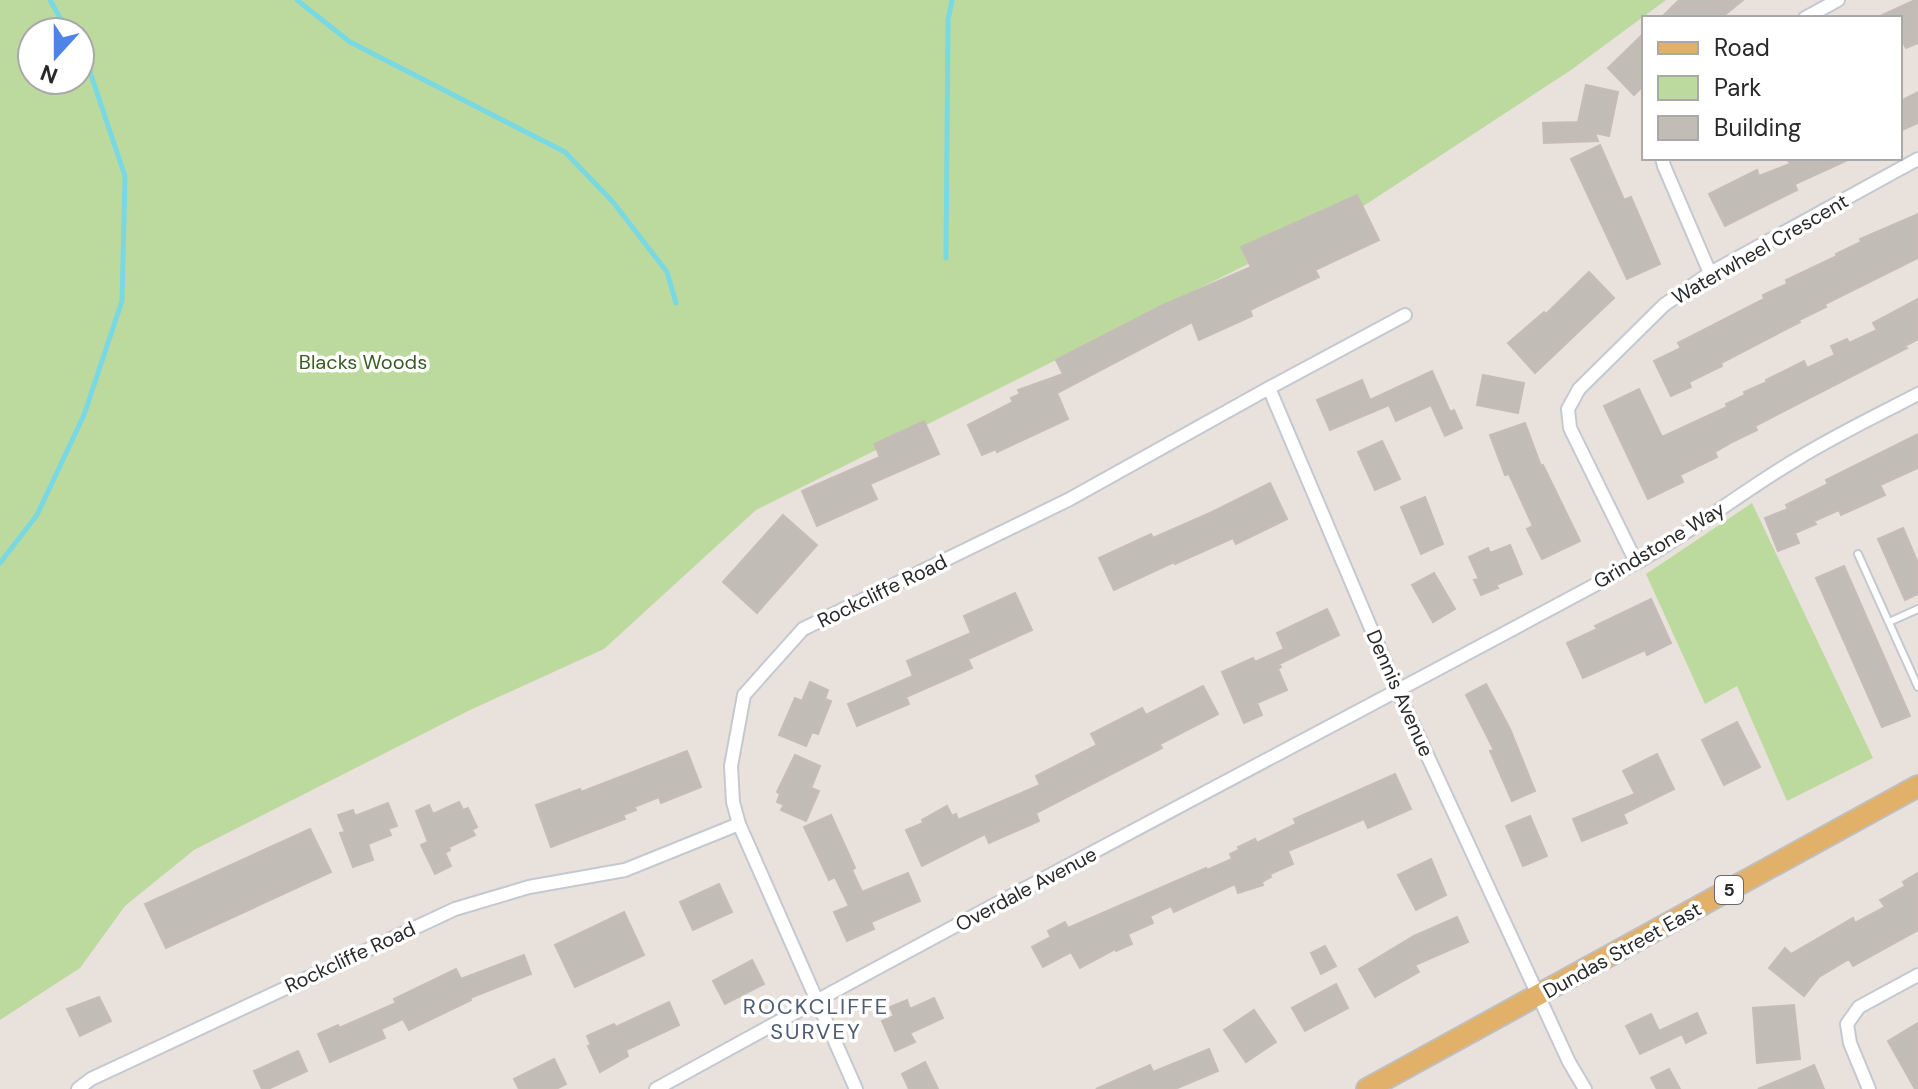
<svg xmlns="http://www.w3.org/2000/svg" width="1918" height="1089" viewBox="0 0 1918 1089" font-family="'DM Sans',sans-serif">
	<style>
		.green { fill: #bdda9e; fill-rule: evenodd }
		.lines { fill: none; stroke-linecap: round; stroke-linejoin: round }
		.stream { stroke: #79d8e1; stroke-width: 5 }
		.building { fill: #c2bcb7; stroke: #c4bdb6; stroke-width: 2 }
		.lane-casing { stroke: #c4c9d1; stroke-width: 10 }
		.street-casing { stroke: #c4c9d1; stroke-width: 16 }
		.primary-casing { stroke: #bfbfbf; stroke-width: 24 }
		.lane { stroke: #fff; stroke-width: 6 }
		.street { stroke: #fff; stroke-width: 12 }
		.primary { stroke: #e1b069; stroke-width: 20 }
		.labels { text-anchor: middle; stroke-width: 7; stroke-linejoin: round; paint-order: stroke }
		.shield { fill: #fff; stroke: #696969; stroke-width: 2 }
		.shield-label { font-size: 18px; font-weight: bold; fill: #292929 }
		.street-label { font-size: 20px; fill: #292929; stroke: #fff }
		.park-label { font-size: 20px; fill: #385d21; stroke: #fff }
		.neighbourhood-label { font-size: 22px; letter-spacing: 2px; fill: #4e5c74; stroke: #fff }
	</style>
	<rect width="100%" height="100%" fill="#e9e1dc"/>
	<path class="green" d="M0 0H1666L1571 70 1362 207 756 510 604 649 468 711 194 850 125 906 80 968 0 1020ZM32 32H80V80H32Z
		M1752 503 1873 758 1787 801 1737 686 1705 704 1646 574Z"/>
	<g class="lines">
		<path class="stream" d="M50 0 68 32
			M297 0 350 42 565 152 613 202 667 272 676 303
			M946 258 948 20 952 0
			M0 563 37 515 84 415 122 301 125 176 89 69 80 53"/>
	</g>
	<path class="building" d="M1679 0H1743L1721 18H1661Z
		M1915 0H1918V43L1906 48 1900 36V18H1876Z
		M1644 33V85L1634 95 1608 68Z
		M1586 85 1618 92 1609 136 1595 133 1598 141 1544 143 1543 123 1578 122Z
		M1918 92V123L1900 131V101Z
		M1600 145 1624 200 1631 197 1660 264 1627 279 1571 159Z
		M1787 158H1852L1795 184 1797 190 1725 226 1709 194 1757 170 1759 176 1790 164Z
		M1357 195 1379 240 1315 270 1319 277 1250 310 1252 316 1199 340 1192 322 1057 393 1068 419 997 452 996 449 982 455 968 425 1013 402 1011 398 1020 394 1018 390 1063 374 1056 360 1161 306 1251 267 1241 247Z
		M1918 214V258L1825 304 1826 307 1799 320 1800 322 1721 363 1722 366 1689 382 1691 387 1671 396 1654 361 1681 348 1678 343 1764 299 1763 295 1787 284 1786 280 1837 256 1836 254 1861 242 1860 239Z
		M1589 272 1614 298 1535 373 1508 343 1544 312 1546 314Z
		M1918 299V339L1905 346 1907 348 1755 426 1757 430 1734 441 1715 452 1717 457 1680 475 1683 482 1648 499 1604 406 1639 389 1662 437 1727 407 1726 404 1745 395 1744 392 1767 382 1766 380 1804 361 1807 368 1835 355 1831 346 1847 339 1849 343 1877 330 1873 323Z
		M1432 371 1450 412 1454 410 1462 428 1445 436 1431 405 1396 421 1389 405 1330 430 1317 400 1362 380 1370 400Z
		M1483 375 1524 383 1518 413 1477 405Z
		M924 421 939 454 870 484 877 499 817 526 802 491 880 457 874 444Z
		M1525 423 1541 466 1543 465 1580 541 1542 559 1527 529 1533 526 1509 474 1505 475 1490 435Z
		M1918 434V468L1880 485 1885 495 1841 515 1839 510 1814 521 1816 524 1795 533 1799 543 1778 551 1765 518 1788 509 1786 505 1828 484 1826 480Z
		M1382 441 1400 479 1375 490 1358 452Z
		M1270 483 1287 519 1236 544 1233 538 1175 564 1174 562 1114 590 1099 558 1151 534 1153 538 1210 513Z
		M1425 497 1443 544 1421 554 1401 507Z
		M783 515 817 545 757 613 723 582Z
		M1903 528 1918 563V594L1905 600 1878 539Z
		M1510 545 1522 574 1496 585 1498 588 1481 595 1474 580 1479 579 1469 557 1488 548 1490 553Z
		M1844 566 1910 716 1882 727 1816 578Z
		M1434 573 1455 609 1433 622 1412 585Z
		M1015 593 1032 630 968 659 972 668 906 697 909 704 857 726 848 704 913 676 907 661 971 633 964 616Z
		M1651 599 1671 643 1647 655 1645 650 1583 678 1567 643 1597 629 1595 626Z
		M1327 609 1339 635 1279 664 1281 667 1278 669 1287 690 1257 703 1262 715 1244 723 1222 672 1253 658 1255 662 1284 649 1277 633Z
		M810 682 828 690 825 699 831 701 818 734 812 732 806 746 779 735 795 698 802 701Z
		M1486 684 1510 729 1535 791 1512 801 1490 751 1494 750 1466 695Z
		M1203 686 1218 714 1160 744 1162 748 1036 813 1039 821 989 843 985 834 922 866 906 830 923 823 922 820 947 806 952 816 956 814 958 820 1040 785 1036 776 1097 745 1091 734 1142 708 1146 715Z
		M1737 722 1760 767 1724 785 1702 740Z
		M687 751 701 787 661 803 659 797 634 807 636 810 623 815 625 819 551 847 536 805 580 789 581 792Z
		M1657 754 1674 789 1623 814 1627 823 1582 841 1573 819 1635 794 1623 771Z
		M795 755 820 766 811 788 819 791 806 821 781 810 784 805 777 802 780 794 777 792Z
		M1395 774 1411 809 1368 828 1364 819 1288 851 1293 864 1270 874 1271 877 1262 882 1263 885 1238 893 1235 884 1174 912 1171 906 1150 916 1153 923 1128 934 1132 944 1116 951 1115 949 1080 968 1071 952 1043 967 1032 947 1051 937 1048 931 1065 922 1068 928 1206 868 1207 870 1232 859 1230 854 1239 850 1238 847 1255 839 1257 843 1296 824 1294 819Z
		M459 802 463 810 468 808 477 827 472 830 475 835 449 847 450 850 445 853 451 866 435 874 421 845 428 842 416 811 429 805 433 814Z
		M388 803 397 826 388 829 391 835 368 844 373 860 353 867 340 833 345 832 338 815 353 810 355 816Z
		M831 815 855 868 852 870 862 892 908 873 920 901 871 922 874 929 847 941 834 912 849 906 835 877 829 880 804 827Z
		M1530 816 1547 856 1523 866 1506 826Z
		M310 829 331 872 166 948 145 904Z
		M1431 859 1446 895 1416 910 1398 875Z
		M1918 873V930L1853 966 1849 959 1819 977 1804 996 1769 968 1785 948 1791 954 1853 918 1855 923 1885 907 1880 900 1905 886 1903 882Z
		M719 884 732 912 693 930 680 902Z
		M624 912 644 955 575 987 555 945Z
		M1457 917 1468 942 1415 965 1419 972 1375 997 1359 969 1414 936Z
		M1325 946 1336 966 1321 974 1311 953Z
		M524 955 531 974 470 998 471 1000 409 1030 403 1019 381 1029 385 1038 330 1062 318 1034 338 1025 339 1028 396 1003 394 999 456 969 461 979Z
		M752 960 764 984 725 1004 713 981Z
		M1336 984 1348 1008 1305 1031 1292 1008Z
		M99 997 111 1021 80 1036 67 1009Z
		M934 998 943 1018 910 1033 915 1042 895 1051 882 1021 894 1016 890 1007 907 1000 910 1009Z
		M669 1002 679 1025 626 1050 628 1056 600 1072 588 1046 591 1045 587 1036 614 1024 616 1027Z
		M1794 1005 1800 1059 1757 1063 1753 1008Z
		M1254 1010 1276 1042 1246 1062 1224 1030Z
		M1697 1013 1706 1033 1686 1043 1682 1034 1640 1054 1626 1026 1651 1014 1659 1031Z
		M1918 1023V1089H1915L1888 1041Z
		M1209 1049 1218 1071 1175 1089H1096L1150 1065 1153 1072Z
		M298 1051 307 1071 268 1089H262L254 1071Z
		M554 1059 566 1084 556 1089H519L514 1079Z
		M925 1062 938 1089H909L902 1074Z
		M1814 1065 1824 1089H1758L1794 1074Z
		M1669 1069 1680 1089H1657L1651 1078Z"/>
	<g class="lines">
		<g class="lane-casing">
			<path id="lane" d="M1858 554 1918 687
				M1889 622 1918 609"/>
		</g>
		<g class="street-casing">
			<path id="street" d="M1805 18 1838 0
				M1662 158 1664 166 1710 273
				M1269 388 1398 692 1569 1062 1585 1089
				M1636 562 1570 428 1568 409 1579 389 1664 305 1710 273 1918 159
				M78 1089 91 1079 455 909 529 887 625 870 739 824
				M656 1089C979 910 1307 740 1632 565 1689 534 1741 492 1797 459 1836 435 1878 415 1918 394
				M856 1089 739 824 733 802 731 766 744 695 803 629 1068 500 1269 388 1405 315
				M1869 1089 1850 1043 1847 1024 1859 1007 1918 975"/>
		</g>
		<g class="primary-casing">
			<path id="primary" d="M1367 1089 1918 786"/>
		</g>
		<use href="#lane" class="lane"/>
		<use href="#street" class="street"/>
		<use href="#primary" class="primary"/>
	</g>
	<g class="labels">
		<rect class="shield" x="1715" y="876" width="28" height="28" rx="6"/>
		<g class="shield-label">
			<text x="1729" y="896">5</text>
		</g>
		<g class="street-label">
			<text transform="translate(1760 249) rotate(-30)" y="7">Waterwheel Crescent</text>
			<text transform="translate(1659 545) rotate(-31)" y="7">Grindstone Way</text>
			<text transform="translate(882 591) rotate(-26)" y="7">Rockcliffe Road</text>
			<text transform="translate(1400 693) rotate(66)" y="7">Dennis Avenue</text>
			<text transform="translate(1026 889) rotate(-28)" y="7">Overdale Avenue</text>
			<text transform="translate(1622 950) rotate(-29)" y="7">Dundas Street East</text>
			<text transform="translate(350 957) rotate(-25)" y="7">Rockcliffe Road</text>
		</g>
		<g class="park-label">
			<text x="363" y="369">Blacks Woods</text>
		</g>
		<g class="neighbourhood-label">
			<text x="816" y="1014">ROCKCLIFFE<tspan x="816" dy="25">SURVEY</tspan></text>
		</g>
	</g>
	<rect x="1642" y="16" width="260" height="144" fill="#ffffff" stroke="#a9a9a9" stroke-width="2"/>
	<rect x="1658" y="42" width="40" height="12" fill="#e1b069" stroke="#a9a9a9" stroke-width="2"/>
	<text x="1714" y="56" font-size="24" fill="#292929">Road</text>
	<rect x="1658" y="76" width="40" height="24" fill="#bdda9e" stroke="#a9a9a9" stroke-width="2"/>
	<text x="1714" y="96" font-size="24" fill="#292929">Park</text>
	<rect x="1658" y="116" width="40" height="24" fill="#c2bcb7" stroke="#a9a9a9" stroke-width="2"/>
	<text x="1714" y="136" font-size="24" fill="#292929">Building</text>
	<g transform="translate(56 56) rotate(201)"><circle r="38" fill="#ffffff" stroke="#a9a9a9" stroke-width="2"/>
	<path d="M0-6L14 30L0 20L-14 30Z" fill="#4d84e6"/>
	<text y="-12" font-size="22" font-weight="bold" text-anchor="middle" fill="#292929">N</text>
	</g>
</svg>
